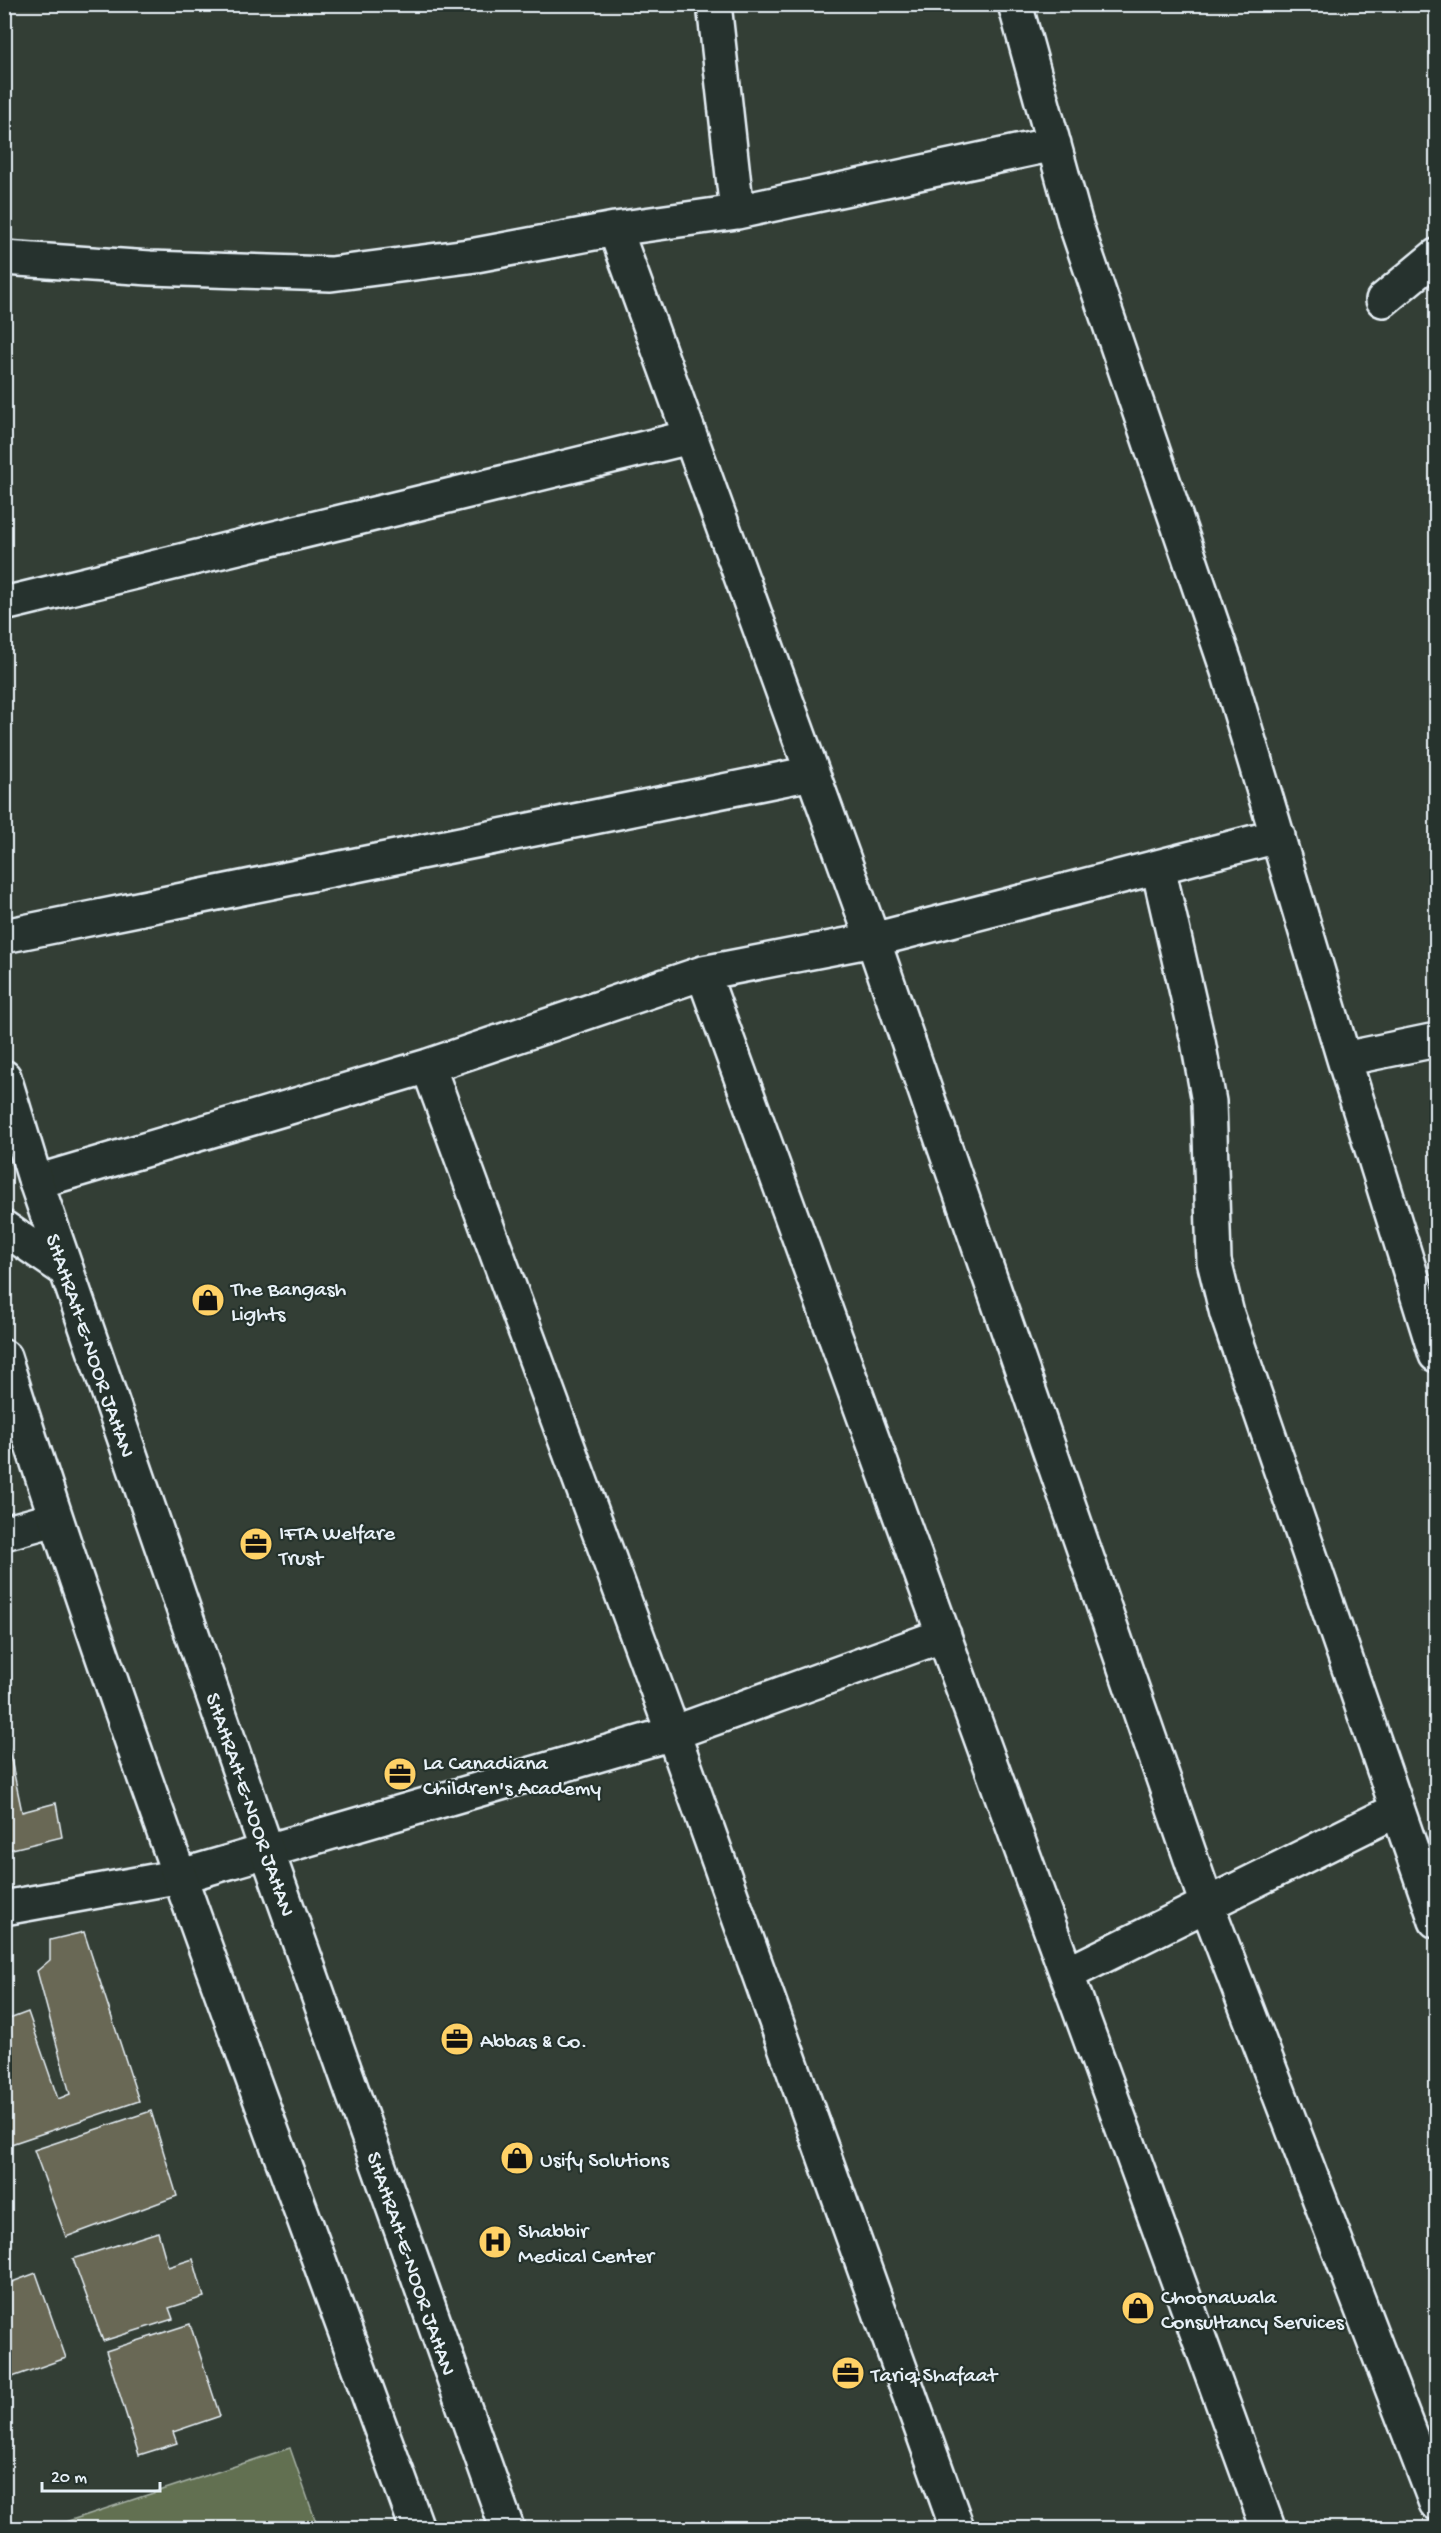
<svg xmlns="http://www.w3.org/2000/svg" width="1441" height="2533" viewBox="0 0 1441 2533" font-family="'Gochi Hand',sans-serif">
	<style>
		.green { fill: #627051; stroke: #a5b0a4; stroke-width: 1.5 }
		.building { fill: #696854; stroke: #e8f1f8; stroke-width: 1.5 }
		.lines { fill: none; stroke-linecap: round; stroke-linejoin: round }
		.street-casing { stroke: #e8f1f8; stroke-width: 38 }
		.secondary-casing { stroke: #e8f1f8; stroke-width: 38 }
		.street { stroke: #26332d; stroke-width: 33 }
		.secondary { stroke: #26332d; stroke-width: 33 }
		.labels { text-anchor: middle; stroke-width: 4.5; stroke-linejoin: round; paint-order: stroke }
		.poi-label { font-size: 22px; fill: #e8f1f8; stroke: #26332d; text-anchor: start }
		.street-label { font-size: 22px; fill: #e8f1f8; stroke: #26332d }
	</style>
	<rect width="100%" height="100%" fill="#333e35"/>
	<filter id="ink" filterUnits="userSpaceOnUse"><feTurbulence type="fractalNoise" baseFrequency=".0167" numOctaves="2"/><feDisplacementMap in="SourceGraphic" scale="12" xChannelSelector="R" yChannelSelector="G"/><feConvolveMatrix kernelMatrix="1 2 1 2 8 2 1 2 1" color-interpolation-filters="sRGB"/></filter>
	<g filter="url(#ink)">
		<path class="green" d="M290 2448 318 2528H47Z"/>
		<path class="building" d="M4 1726 22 1812 56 1803 62 1837 4 1851Z
			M84 1932 139 2101 8 2145 4 2136V2021L28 2012 58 2099 70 2094 37 1971 50 1960V1940Z
			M151 2111 177 2196 66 2237 34 2150Z
			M158 2232 168 2267 193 2259 204 2297 169 2308 173 2319 103 2341 73 2259Z
			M36 2273 66 2358 4 2380V2285Z
			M190 2324 220 2416 173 2432 177 2443 139 2455 106 2351Z"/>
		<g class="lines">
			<g class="street-casing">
				<path id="street" d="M714 4 737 212
					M1015 4 1076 225 1228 671 1344 1059 1436 1355
					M615 229 873 940 1207 1905 1436 2503
					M4 258 150 268 331 274 476 255 615 229 737 212 1054 144
					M1383 300 1436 256
					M4 604 690 437
					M1158 867 1198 1041 1209 1102 1214 1261 1227 1314 1436 1921
					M4 936 812 773
					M703 973 1268 2528
					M1344 1059 1436 1040
					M428 1066 673 1733 957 2528
					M36 1182 428 1066 703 973 873 940 1278 836
					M4 1533 55 1519
					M4 1908 181 1876 673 1733 944 1635
					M1067 1974 1397 1810"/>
			</g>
			<g class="secondary-casing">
				<path id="secondary" d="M4 1077 36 1182 267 1851 507 2528
					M4 1228 67 1271
					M4 1357C128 1752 276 2139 417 2528"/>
			</g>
			<use href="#street" class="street"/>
			<use href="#secondary" class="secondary"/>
		</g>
	</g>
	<defs>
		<g id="shop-disc" transform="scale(1.725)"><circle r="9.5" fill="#ffd166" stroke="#26332d"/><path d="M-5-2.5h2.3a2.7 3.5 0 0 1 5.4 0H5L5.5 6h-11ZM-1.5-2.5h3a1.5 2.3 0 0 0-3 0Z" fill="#111"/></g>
		<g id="office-disc" transform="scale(1.725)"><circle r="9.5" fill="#ffd166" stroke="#26332d"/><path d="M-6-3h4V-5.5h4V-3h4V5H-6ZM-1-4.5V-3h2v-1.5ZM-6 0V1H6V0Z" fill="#111"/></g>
		<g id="hospital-disc" transform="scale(1.725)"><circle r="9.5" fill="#ffd166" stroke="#26332d"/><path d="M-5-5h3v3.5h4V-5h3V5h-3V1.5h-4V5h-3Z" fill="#111"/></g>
	</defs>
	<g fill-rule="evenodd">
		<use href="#shop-disc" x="208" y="1300"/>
		<use href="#office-disc" x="256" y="1544"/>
		<use href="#office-disc" x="400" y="1774"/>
		<use href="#office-disc" x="457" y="2039"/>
		<use href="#shop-disc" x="517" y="2158"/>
		<use href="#hospital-disc" x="495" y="2242"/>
		<use href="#shop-disc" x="1138" y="2308"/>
		<use href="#office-disc" x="848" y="2373"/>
	</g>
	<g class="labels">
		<g class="poi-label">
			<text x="231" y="1295">The Bangash<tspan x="231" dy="25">Lights</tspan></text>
			<text x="279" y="1539">IFTA Welfare<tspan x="279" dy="25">Trust</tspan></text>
			<text x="423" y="1769">La Canadiana<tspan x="423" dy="25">Children's Academy</tspan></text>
			<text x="480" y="2047">Abbas &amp; Co.</text>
			<text x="540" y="2166">Usify Solutions</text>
			<text x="518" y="2237">Shabbir<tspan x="518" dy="25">Medical Center</tspan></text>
			<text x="1161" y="2303">Choonawala<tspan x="1161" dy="25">Consultancy Services</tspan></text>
			<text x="871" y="2381">Tariq Shafaat</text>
		</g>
		<g class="street-label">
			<text transform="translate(92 1345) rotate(71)" y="8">SHAHRAH-E-NOOR JAHAN</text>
			<text transform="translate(252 1804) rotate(71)" y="8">SHAHRAH-E-NOOR JAHAN</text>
			<text transform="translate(413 2263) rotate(71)" y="8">SHAHRAH-E-NOOR JAHAN</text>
		</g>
	</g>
	<rect width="1441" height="2533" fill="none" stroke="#26332d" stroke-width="24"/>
	<rect x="12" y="12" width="1417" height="2509" fill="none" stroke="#e8f1f8" stroke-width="2" filter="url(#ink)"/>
	<path d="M42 2482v9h118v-9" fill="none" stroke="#e8f1f8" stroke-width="3"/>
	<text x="51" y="2482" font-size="18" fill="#e8f1f8" stroke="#26332d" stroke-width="4.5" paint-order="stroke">20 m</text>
</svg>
